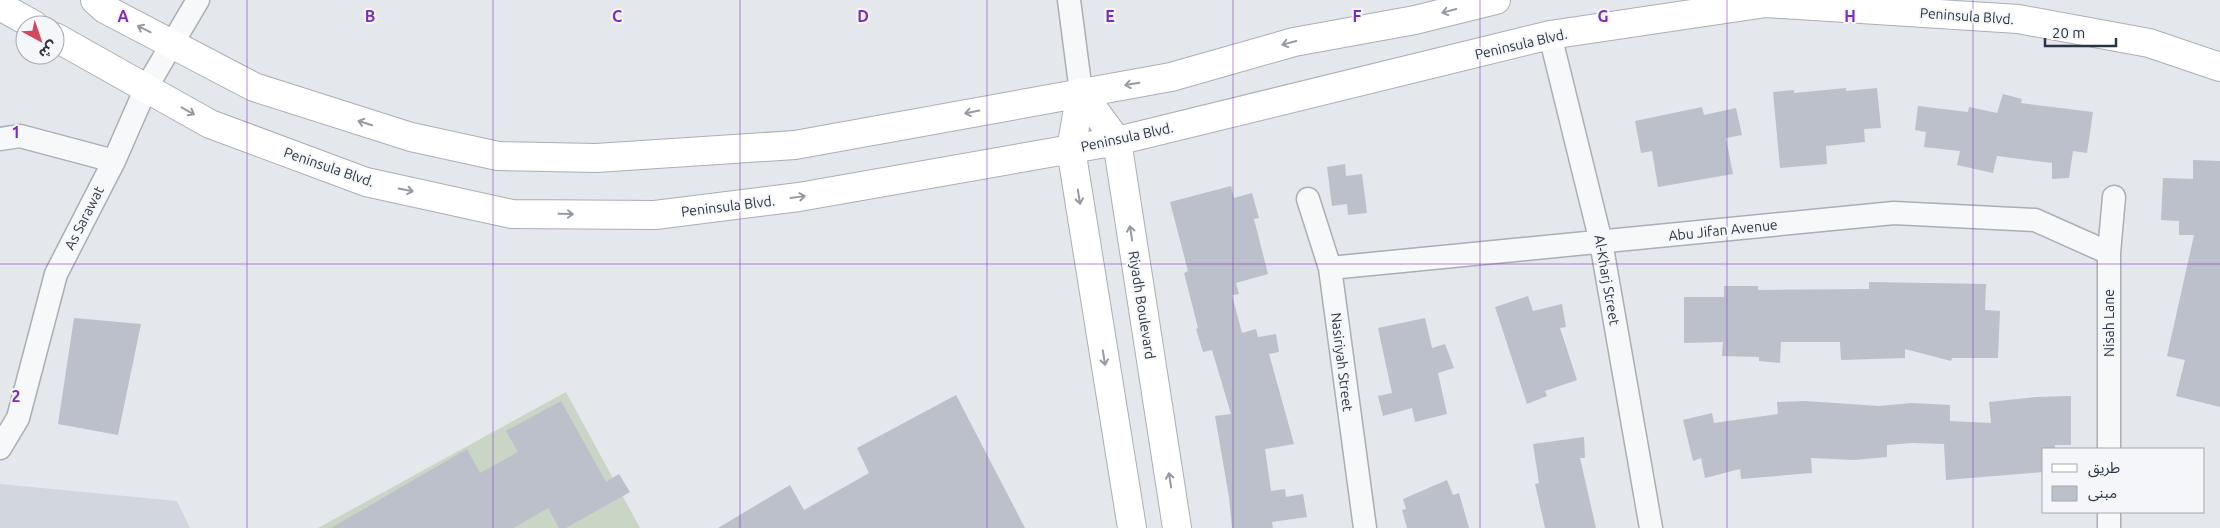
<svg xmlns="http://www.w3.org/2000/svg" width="2220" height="528" viewBox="0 0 2220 528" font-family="Ubuntu,'Noto Sans Arabic',sans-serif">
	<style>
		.built { fill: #d2d6de }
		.garden { fill: #c9d6c5 }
		.building { fill: #bbc0ca }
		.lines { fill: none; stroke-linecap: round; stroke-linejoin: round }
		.street-casing { stroke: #a9aeb7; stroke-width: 25 }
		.secondary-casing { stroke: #a9aeb7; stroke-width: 30 }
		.street { stroke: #f7f8fa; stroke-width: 22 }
		.secondary { stroke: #fff; stroke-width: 28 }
		.oneway { stroke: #959aa2 }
		.grid { fill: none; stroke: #7b2cbf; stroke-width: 1; stroke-opacity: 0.55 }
		.labels { text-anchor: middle; stroke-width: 4; stroke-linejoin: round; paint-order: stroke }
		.street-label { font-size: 14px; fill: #2b3445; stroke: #f4f6f9 }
		.grid-label { font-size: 16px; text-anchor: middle; font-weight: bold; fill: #7b2cbf; stroke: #f4f6f9; stroke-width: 4; stroke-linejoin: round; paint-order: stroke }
	</style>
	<rect width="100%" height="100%" fill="#e4e7ec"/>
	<path class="built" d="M0 484 177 501 190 528H0Z"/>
	<path class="garden" d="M566 392 640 528H318Z"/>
	<path class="building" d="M1846 88V91L1877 88 1881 128 1864 129 1865 142 1826 146 1827 164 1780 168 1773 92 1794 90V93Z
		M2003 94 2022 99 2021 103 2093 112 2087 153 2073 151 2069 178 2052 179V163L1997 156 1993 173 1957 165 1960 151 1924 147 1926 132 1915 130 1918 106 1968 112 1969 107 1997 113Z
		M1702 107 1704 115 1736 108 1742 135 1726 138 1733 174 1658 187 1652 151 1641 153 1635 121Z
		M2193 160 2220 161V407L2176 396 2185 360 2167 356 2194 235H2179V221L2161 220 2163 178 2193 179Z
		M1345 164 1346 176 1362 174 1367 213 1348 215 1347 204 1332 206 1327 167Z
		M1231 186 1234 198 1252 193 1259 218 1254 219 1268 274 1236 283 1239 294 1232 295 1242 333 1256 329 1258 337 1276 334 1279 352 1269 354 1294 444 1265 449 1271 491 1285 489 1286 497 1303 494 1307 517 1272 522 1273 528H1232L1229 497 1215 416 1231 414 1212 350 1203 352 1196 329 1198 328 1184 273 1188 271 1170 202Z
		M1869 282 1986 284 1985 310 2000 311 1998 358H1952L1951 361 1905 349V358L1841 360 1840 342H1781L1780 363 1759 361V357L1722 356 1723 342 1684 343V297H1724V286H1758V290L1869 289Z
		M1528 296 1533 311 1562 304 1566 327 1560 328 1577 380 1545 391 1547 396 1527 404 1495 307Z
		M74 318 141 324 118 435 58 424Z
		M1425 318 1432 348 1445 344 1454 368 1438 373 1447 414 1415 422 1412 408 1383 416 1378 396 1392 393 1378 328Z
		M956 395 1025 528H718L790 485 804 510 869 473 857 448Z
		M2071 396V445H2055V449H2044V472L1946 480 1944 444 1912 443 1887 445V457L1854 460 1811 458 1812 473 1741 479 1740 469 1705 478 1701 458 1693 461 1683 420 1712 413 1714 423 1778 414 1777 402 1805 401 1879 406 1912 403 1950 405V421L1991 423 1989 402 2037 397Z
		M561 401 606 482 619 474 630 492 566 528H559L548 508 514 528H331L467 449 480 473 518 452 506 431Z
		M1584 437 1585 458H1580L1596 528H1545L1535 484 1539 483 1533 444Z
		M1447 480 1453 495 1459 493 1469 528H1407L1402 510 1406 509 1403 499Z"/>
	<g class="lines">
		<g class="street-casing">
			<path id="street" d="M1069 0 1081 92
				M1550 35 1601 242 1651 528
				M0 139 20 136 114 161
				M1308 199 1330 268 1365 528
				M1330 268 1894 213 2035 220 2109 253
				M0 448 18 418 56 274 114 161 146 88 198 0
				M2109 449V253L2114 197
				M2109 528V512"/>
		</g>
		<g class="secondary-casing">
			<path id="secondary" d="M95 0 105 9 254 87 411 137 498 156 596 158 795 145 1171 77 1294 42 1415 20 1496 0
				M0 6 34 25
				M55 37 210 124 366 182 512 214 655 215 799 197 1117 141 1550 35 1766 3 2018 19 2149 43 2220 67
				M1132 528 1071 149 1081 92 1117 141 1177 528"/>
		</g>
		<use href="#street" class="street"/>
		<use href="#secondary" class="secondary"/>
	</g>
	<defs><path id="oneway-shaft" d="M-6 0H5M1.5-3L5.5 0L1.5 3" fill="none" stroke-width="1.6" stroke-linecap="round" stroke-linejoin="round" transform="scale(1.25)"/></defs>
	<g class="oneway">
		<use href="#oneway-shaft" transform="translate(1449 11) rotate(165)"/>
		<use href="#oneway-shaft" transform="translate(144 29) rotate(-153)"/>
		<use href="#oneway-shaft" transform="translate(1289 43) rotate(165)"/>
		<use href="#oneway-shaft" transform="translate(1132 84) rotate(170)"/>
		<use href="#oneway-shaft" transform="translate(188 111) rotate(29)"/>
		<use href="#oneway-shaft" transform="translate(972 112) rotate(169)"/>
		<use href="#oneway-shaft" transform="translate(365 123) rotate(-162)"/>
		<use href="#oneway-shaft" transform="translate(406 190) rotate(12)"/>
		<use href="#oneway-shaft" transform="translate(798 197) rotate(-8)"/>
		<use href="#oneway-shaft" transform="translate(1079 197) rotate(81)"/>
		<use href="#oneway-shaft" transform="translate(566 214) rotate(1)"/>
		<use href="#oneway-shaft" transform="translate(1131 233) rotate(-99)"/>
		<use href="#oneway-shaft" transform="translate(1104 358) rotate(81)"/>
		<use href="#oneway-shaft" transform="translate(1170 480) rotate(-99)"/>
	</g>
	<path class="grid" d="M247 0V528M493 0V528M740 0V528M987 0V528M1233 0V528M1480 0V528M1727 0V528M1973 0V528M0 264H2220"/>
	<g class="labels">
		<g class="street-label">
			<text transform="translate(1967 16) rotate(4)" y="5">Peninsula Blvd.</text>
			<text transform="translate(1521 44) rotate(-13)" y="5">Peninsula Blvd.</text>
			<text transform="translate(1127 137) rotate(-12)" y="5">Peninsula Blvd.</text>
			<text transform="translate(329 167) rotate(19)" y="5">Peninsula Blvd.</text>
			<text transform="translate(728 206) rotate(-7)" y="5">Peninsula Blvd.</text>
			<text transform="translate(84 218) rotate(-63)" y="5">As Sarawat</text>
			<text transform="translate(1723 230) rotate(-6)" y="5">Abu Jifan Avenue</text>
			<text transform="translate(1607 280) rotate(80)" y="5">Al-Kharj Street</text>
			<text transform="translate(1142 305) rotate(81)" y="5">Riyadh Boulevard</text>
			<text transform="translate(2109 323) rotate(-90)" y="5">Nisah Lane</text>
			<text transform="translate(1342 362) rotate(83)" y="5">Nasiriyah Street</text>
		</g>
	</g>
	<g class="grid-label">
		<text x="123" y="22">A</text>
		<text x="370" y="22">B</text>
		<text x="617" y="22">C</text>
		<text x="863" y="22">D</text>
		<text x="1110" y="22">E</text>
		<text x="1357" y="22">F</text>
		<text x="1603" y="22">G</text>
		<text x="1850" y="22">H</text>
		<text x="16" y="138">1</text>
		<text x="16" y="402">2</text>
	</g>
	<rect x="2042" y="448" width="162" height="65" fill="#f4f6f9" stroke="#a4a8b1"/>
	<rect x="2052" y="464" width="25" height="8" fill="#ffffff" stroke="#a4a8b1"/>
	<text x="2088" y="473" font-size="15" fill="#2b3445">طريق</text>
	<rect x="2052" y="486" width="25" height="15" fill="#bbc0ca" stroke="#a4a8b1"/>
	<text x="2088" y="498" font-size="15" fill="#2b3445">مبنى</text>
	<g transform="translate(40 40) rotate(140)"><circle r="24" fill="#f4f6f9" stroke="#a4a8b1"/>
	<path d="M0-4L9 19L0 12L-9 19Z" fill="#d1495b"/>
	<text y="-8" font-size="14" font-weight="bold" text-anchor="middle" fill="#2b3445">ش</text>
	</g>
	<path d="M2045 38v8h71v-8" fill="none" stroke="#2b3445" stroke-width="2.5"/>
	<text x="2052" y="38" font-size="15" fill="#2b3445" stroke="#f4f6f9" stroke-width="4" paint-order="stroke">20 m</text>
</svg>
